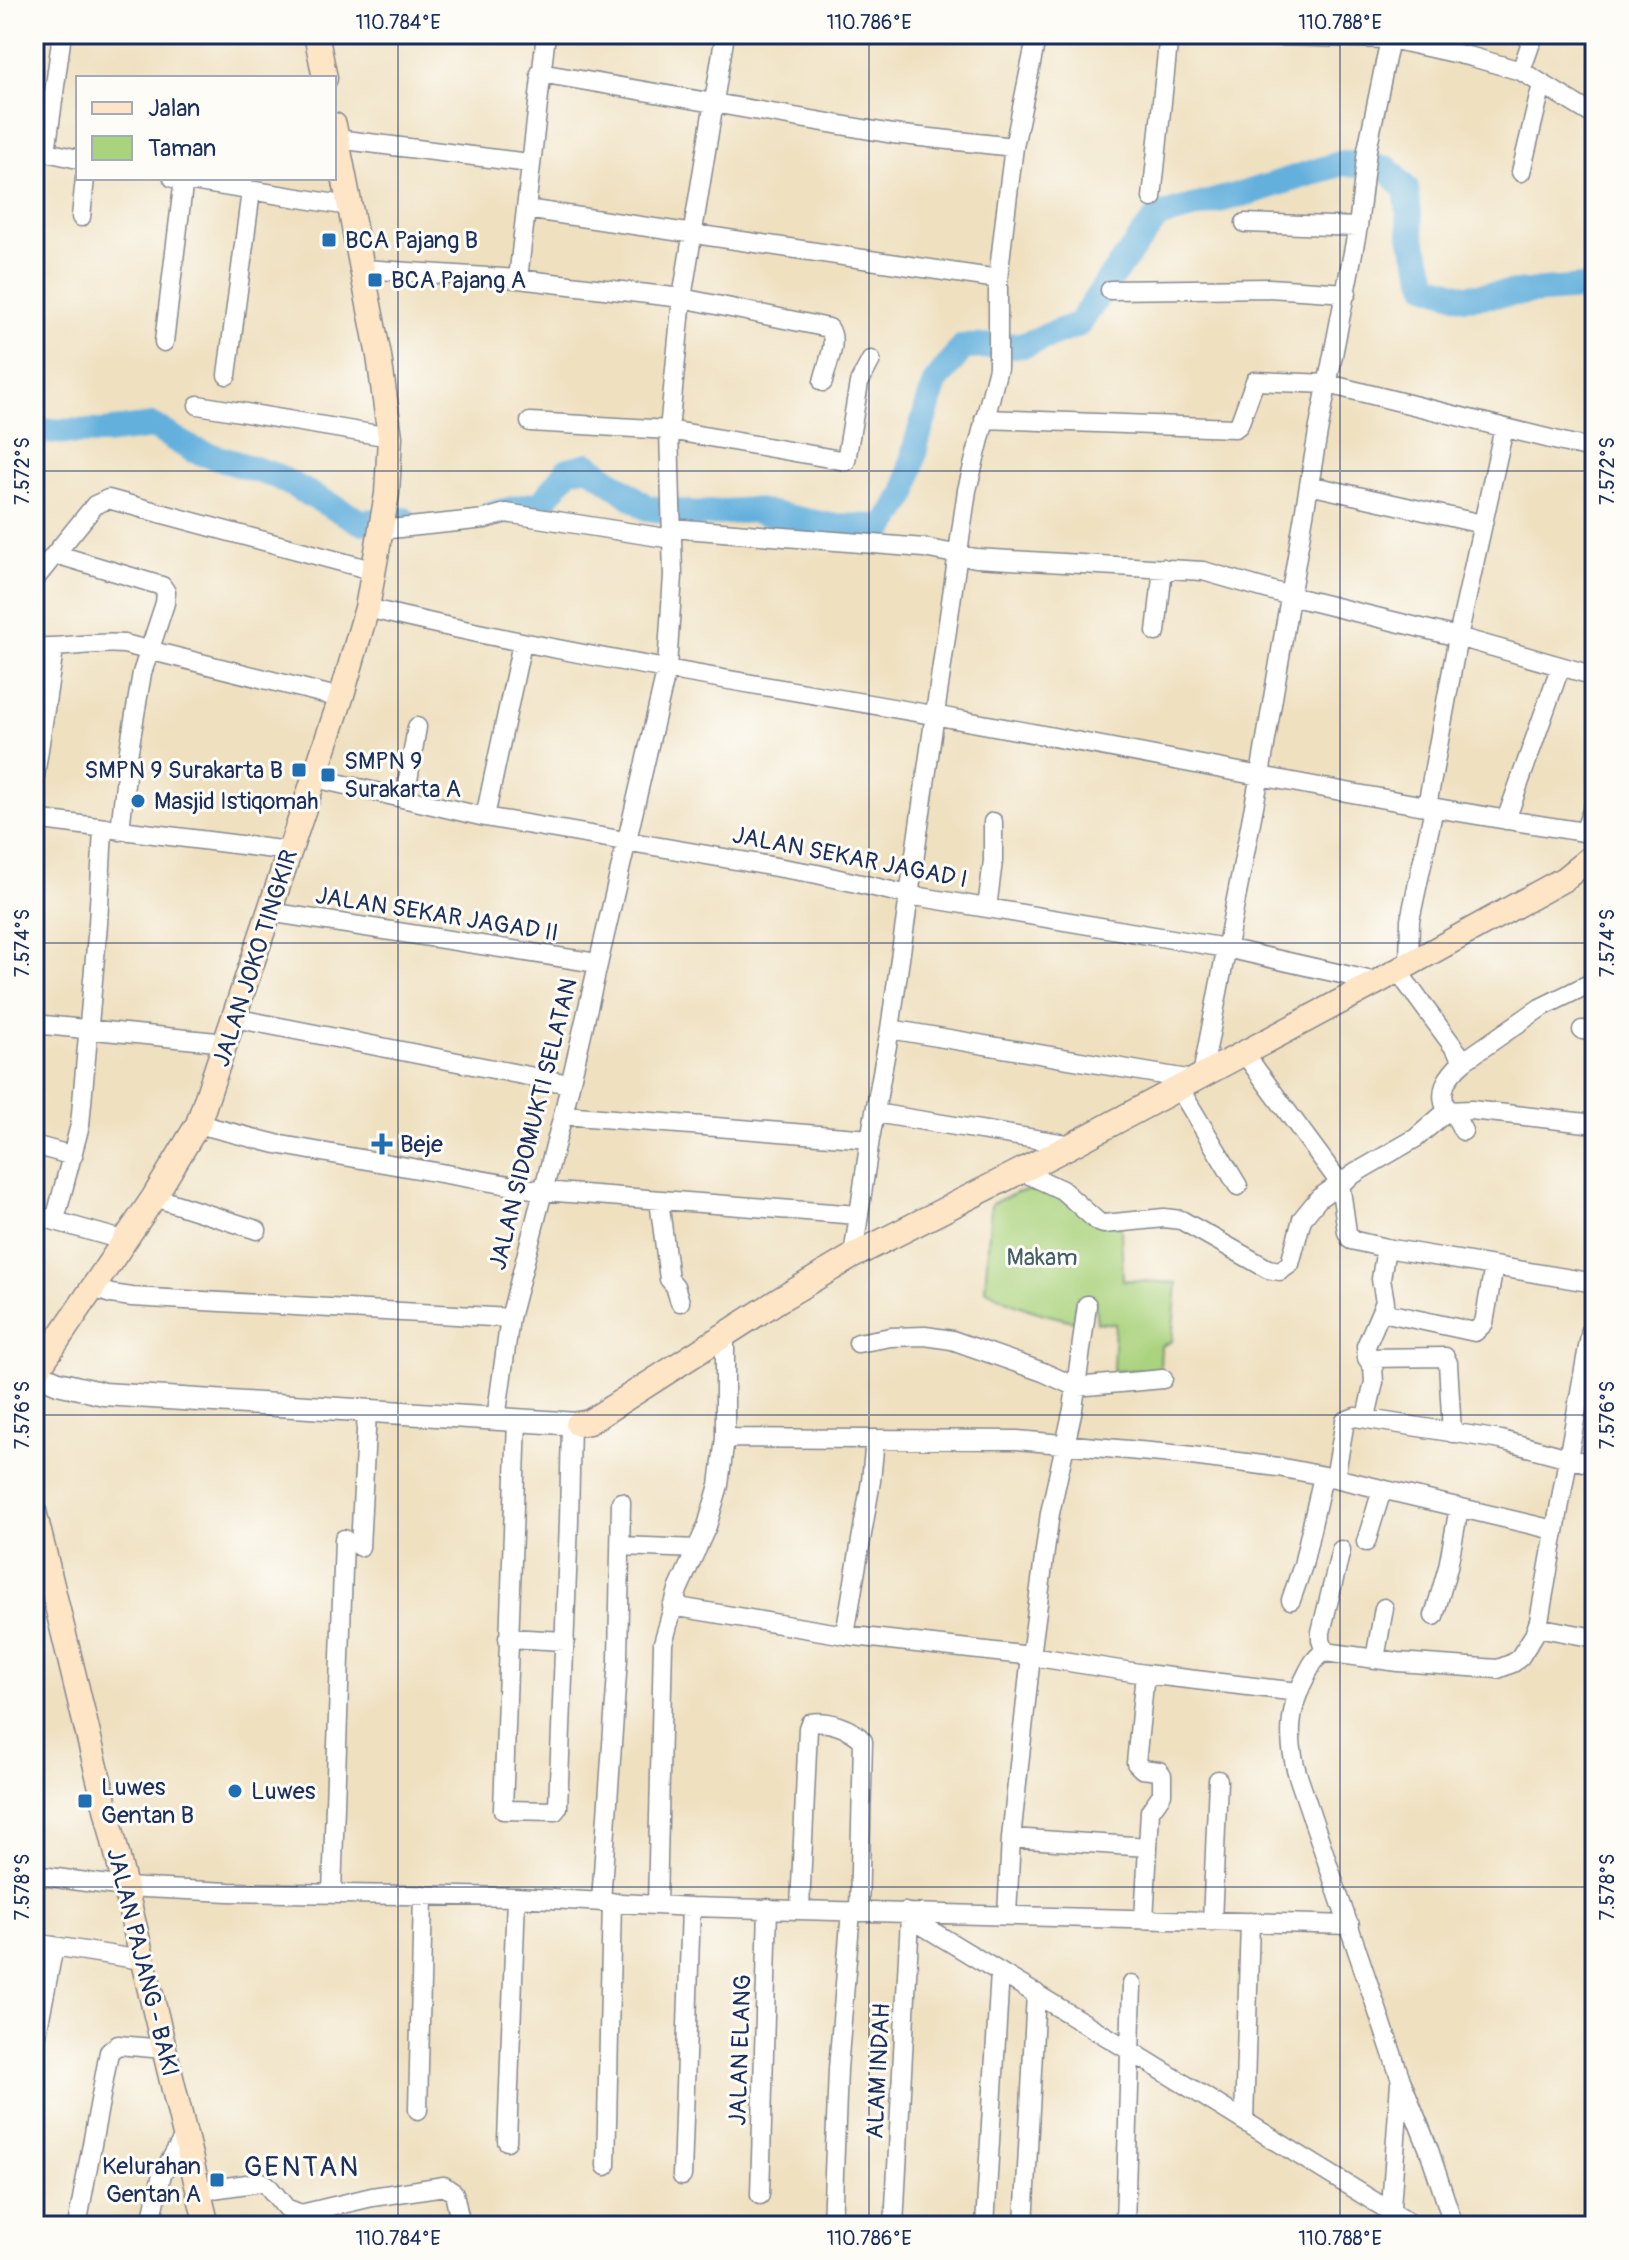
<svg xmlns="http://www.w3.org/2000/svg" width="1629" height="2260" viewBox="0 0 1629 2260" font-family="Pangolin,sans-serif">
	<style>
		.green { fill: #aad37e; stroke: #62816e; stroke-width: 2 }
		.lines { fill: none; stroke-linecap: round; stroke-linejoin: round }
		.river { stroke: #64b0dd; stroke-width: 26 }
		.minor-casing { stroke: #85888f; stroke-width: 21 }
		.tertiary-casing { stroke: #85888f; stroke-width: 25 }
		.secondary-casing { stroke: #85888f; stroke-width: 27 }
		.minor { stroke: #fff; stroke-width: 18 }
		.tertiary { stroke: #fff; stroke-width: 22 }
		.secondary { stroke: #fde5c5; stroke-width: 24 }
		.ticks { fill: none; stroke: #1b2f5e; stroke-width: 2; stroke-opacity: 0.45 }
		.poi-dot { fill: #1f6fb2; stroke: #fdfcf7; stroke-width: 3 }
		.labels { text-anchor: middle; stroke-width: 6; stroke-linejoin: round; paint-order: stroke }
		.poi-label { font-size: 24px; fill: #1b2f5e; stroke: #fdfcf7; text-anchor: start }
		.street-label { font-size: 24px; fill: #1b2f5e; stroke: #fdfcf7 }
		.park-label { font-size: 24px; fill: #466068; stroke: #fdfcf7 }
		.quarter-label { font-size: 28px; letter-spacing: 2px; fill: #1b2f5e; stroke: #fdfcf7 }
		.neatline { fill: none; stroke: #1b2f5e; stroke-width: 3 }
		.ticks-label { font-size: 20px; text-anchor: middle; fill: #1b2f5e }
	</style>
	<rect width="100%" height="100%" fill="#fdfcf7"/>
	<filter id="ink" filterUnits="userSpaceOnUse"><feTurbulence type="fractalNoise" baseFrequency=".0125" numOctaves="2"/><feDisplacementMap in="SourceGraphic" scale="16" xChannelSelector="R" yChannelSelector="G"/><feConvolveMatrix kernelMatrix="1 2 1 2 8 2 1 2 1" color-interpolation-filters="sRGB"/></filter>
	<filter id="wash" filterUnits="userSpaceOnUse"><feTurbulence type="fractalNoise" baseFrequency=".006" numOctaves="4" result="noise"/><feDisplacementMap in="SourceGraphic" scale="32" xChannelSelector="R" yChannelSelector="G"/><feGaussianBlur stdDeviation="1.8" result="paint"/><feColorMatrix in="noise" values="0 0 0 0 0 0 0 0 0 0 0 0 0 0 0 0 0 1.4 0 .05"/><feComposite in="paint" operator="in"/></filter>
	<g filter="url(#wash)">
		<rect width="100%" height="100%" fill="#efe0c0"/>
		<path class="green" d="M1033 1190 1056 1196 1121 1228 1123 1280 1177 1283 1172 1341 1161 1346 1160 1369 1113 1371 1115 1324 1097 1322 1094 1297 1076 1304 1074 1321C1041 1314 1013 1306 985 1289L991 1204 1018 1192Z"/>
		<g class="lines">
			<path class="river" d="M34 431 105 432 153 426 193 450 276 476 361 522 404 520
				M491 514 542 503 568 470 588 465 647 508 697 514 752 510 831 526 884 527 905 495 916 444 935 383 963 347 1024 345 1079 324 1108 281 1158 216 1250 192 1343 163 1388 169 1406 189 1412 240 1428 285 1465 297 1595 287"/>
		</g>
	</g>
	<g filter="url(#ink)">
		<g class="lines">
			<g class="minor-casing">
				<path id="minor" d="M1212 34 1390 39 1472 57 1521 71 1595 116
					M1521 71 1534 34
					M540 73 893 134 1014 147
					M337 139 529 163
					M34 149 78 159
					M46 152 62 34
					M1521 172 1542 84
					M173 178 349 206
					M1152 198 1169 34
					M526 209 998 279
					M81 217 85 178
					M1245 223 1358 227
					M363 269 518 279 682 298 829 328C839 342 826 366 823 382
					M518 279 546 34
					M1110 290 1269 288 1347 293
					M164 342 184 178
					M227 375 251 191
					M198 405 390 437
					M984 419 1235 428 1239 425 1255 381 1328 384 1595 450
					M530 422 669 430 846 461 859 383 871 360
					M1309 485 1482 524
					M672 528 924 548 976 558 1203 571 1290 596 1458 637 1595 676
					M381 530 485 519 506 513 672 539
					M55 554 162 586 166 592 165 603 142 673 128 756 120 831
					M34 580 95 505 108 499 375 571
					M367 608C565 656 766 685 966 721 1172 758 1377 801 1584 832L1595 840
					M1156 632 1163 568
					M34 647C64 649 94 641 124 644L341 698
					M315 778 485 817 817 874 909 895 1226 948 1377 982
					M34 783 54 649
					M405 798 417 727
					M1427 806 1458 637 1504 428
					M485 817 522 643
					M34 819 289 851
					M1506 820 1560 668
					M1584 832 1595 803
					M987 908 993 861V822
					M269 912 597 963
					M1409 963 1410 920 1434 808
					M1397 970 1464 1061C1448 1075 1437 1090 1447 1111L1471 1110 1595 1124
					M234 1018 569 1084
					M34 1024 227 1043
					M890 1029 1193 1080
					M1582 1030 1595 1031
					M1244 1053 1340 1183 1347 1232 1351 1240 1386 1248 1595 1283
					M1464 1061 1540 1008 1595 981
					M1202 1075 1260 775 1318 432 1358 227 1367 150 1391 34
					M1179 1088 1238 1186
					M1452 1110 1463 1131
					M875 1113 1072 1145
					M563 1115 870 1139
					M198 1124 276 1144 543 1191 858 1215
					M34 1145 73 1156
					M1021 1171 1062 1190 1098 1222 1104 1224 1164 1218 1181 1220 1268 1269 1280 1271 1290 1264 1302 1219 1319 1198 1357 1172 1416 1138 1447 1111
					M154 1197 257 1230
					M659 1200 669 1279 675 1286 680 1302
					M34 1215 122 1240
					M55 1220 80 1125 98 924 103 829
					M853 1256 870 1139 890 1029 967 490 998 368V279L1006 210 1014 147 1037 34
					M91 1287 111 1294 132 1297 510 1318
					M1382 1312 1475 1332 1484 1323 1494 1266
					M858 1343 891 1337 925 1336 952 1340 1043 1372 1076 1387 1163 1379
					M1367 1358 1445 1357 1448 1363 1452 1433
					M1366 1417 1374 1382 1373 1367 1367 1358 1366 1346 1385 1302 1381 1279 1386 1248
					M496 1419 510 1318 563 1115 667 668 673 575 669 430 682 298 725 34
					M517 1421 503 1810 555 1811 558 1807 569 1521 571 1423
					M725 1438 1017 1440 1184 1455 1278 1467 1335 1478 1554 1530
					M1335 1478 1345 1421 1355 1417 1501 1440 1595 1465
					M1366 1542 1382 1490
					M621 1546 697 1549
					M360 1547 367 1411
					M1291 1600 1303 1565 1323 1476
					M672 1606 845 1635 1031 1656 1145 1674 1298 1692
					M1434 1616 1448 1567 1459 1508
					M1537 1627 1595 1638
					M845 1635 871 1481 875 1439
					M508 1638 565 1641
					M1325 1652 1321 1640V1632L1341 1550
					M1375 1659 1384 1608
					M1011 1838 1148 1847
					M34 1875 124 1887 229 1892 516 1897 691 1907 1350 1925
					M332 1894 344 1539
					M601 1901 618 1659 621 1502
					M657 1905 663 1643 678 1590 707 1526 719 1485 725 1438V1334
					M800 1908 808 1728 810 1723C827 1720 852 1728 863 1741L859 1912
					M905 1912 910 1918 1129 2050 1414 2226
					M1007 1915 1011 1838 1031 1656 1050 1513 1073 1409 1087 1305
					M1144 1920 1150 1811 1162 1794V1775L1159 1771 1142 1769 1136 1763 1145 1674
					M1212 1922 1218 1780
					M34 1943 142 1960
					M34 2049 54 1946
					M418 2110 423 1895
					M1244 2121 1250 1922
					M507 2141 516 1897
					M606 2166 612 1902
					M682 2176 691 1907
					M199 2191 261 2182 267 2185 286 2208 301 2214 372 2197 444 2186 454 2193 461 2226
					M760 2195 768 1908
					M1390 2221 1400 2083
					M77 2226 109 2052 118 2045 164 2049
					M150 2226 162 2174 185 2135
					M832 2226 838 2069 851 1911
					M894 2226 910 1918
					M985 2226 1000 1972
					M1024 2226 1036 1993
					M1125 2226 1132 1984
					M1454 2226 1429 2150 1401 2080 1298 1776C1287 1741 1288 1709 1306 1676 1311 1666 1315 1657 1325 1652L1398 1662 1498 1669 1513 1663 1520 1657 1534 1635 1539 1621 1595 1308"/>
			</g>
			<g class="tertiary-casing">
				<path id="tertiary" d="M35 1373 58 1383 104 1394 578 1424"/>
			</g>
			<g class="secondary-casing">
				<path id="secondary" d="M316 34 325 78
					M34 1375 154 1197 198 1124 341 698 367 608 387 494 390 437 379 356 334 125
					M578 1424 589 1422 779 1300 853 1256 1072 1145 1377 982 1564 879 1595 854
					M34 1511 207 2226"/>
			</g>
			<use href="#minor" class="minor"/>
			<use href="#tertiary" class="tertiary"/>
			<use href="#secondary" class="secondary"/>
		</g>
	</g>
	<path class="ticks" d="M398 34V2226M869 34V2226M1340 34V2226M34 471H1595M34 943H1595M34 1415H1595M34 1887H1595"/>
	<g class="poi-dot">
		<rect x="321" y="232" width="16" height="16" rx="4"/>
		<rect x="367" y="272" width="16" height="16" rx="4"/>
		<rect x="291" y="762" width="16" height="16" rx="4"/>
		<rect x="320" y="767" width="16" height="16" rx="4"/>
		<circle cx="138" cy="801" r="8"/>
		<path d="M378 1132h8v8h8v8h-8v8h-8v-8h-8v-8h8z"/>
		<circle cx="235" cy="1791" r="8"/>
		<rect x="77" y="1793" width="16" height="16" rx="4"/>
		<rect x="209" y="2172" width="16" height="16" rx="4"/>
	</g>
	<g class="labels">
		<g class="poi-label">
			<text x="345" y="248">BCA Pajang B</text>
			<text x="391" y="288">BCA Pajang A</text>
			<text x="344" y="769">SMPN 9<tspan x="344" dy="28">Surakarta A</tspan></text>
			<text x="283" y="778" text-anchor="end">SMPN 9 Surakarta B</text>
			<text x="154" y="809">Masjid Istiqomah</text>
			<text x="400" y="1152">Beje</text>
			<text x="101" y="1795">Luwes<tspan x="101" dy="28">Gentan B</tspan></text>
			<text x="251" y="1799">Luwes</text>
			<text x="201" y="2174" text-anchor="end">Kelurahan<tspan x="201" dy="28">Gentan A</tspan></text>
		</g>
		<g class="street-label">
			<text transform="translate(850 857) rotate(11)" y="8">JALAN SEKAR JAGAD I</text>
			<text transform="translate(437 914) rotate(9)" y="8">JALAN SEKAR JAGAD II</text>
			<text transform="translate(255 958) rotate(-72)" y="8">JALAN JOKO TINGKIR</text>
			<text transform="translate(533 1124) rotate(-76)" y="8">JALAN SIDOMUKTI SELATAN</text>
			<text transform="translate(143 1962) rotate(76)" y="8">JALAN PAJANG - BAKI</text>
			<text transform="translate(740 2050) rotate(-88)" y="8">JALAN ELANG</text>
			<text transform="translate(878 2071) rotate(-87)" y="8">ALAM INDAH</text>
		</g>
		<g class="park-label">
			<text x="1042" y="1265">Makam</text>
		</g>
		<g class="quarter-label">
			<text x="302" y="2176">GENTAN</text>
		</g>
	</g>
	<rect width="1629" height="2260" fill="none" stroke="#fdfcf7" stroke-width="88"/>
	<rect x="76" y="76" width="260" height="104" fill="#fdfcf7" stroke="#a3aaba" stroke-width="2"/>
	<rect x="92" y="102" width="40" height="12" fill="#fde5c5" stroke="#a3aaba" stroke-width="2"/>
	<text x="148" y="116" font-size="24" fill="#1b2f5e">Jalan</text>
	<rect x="92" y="136" width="40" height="24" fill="#aad37e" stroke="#a3aaba" stroke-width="2"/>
	<text x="148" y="156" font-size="24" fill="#1b2f5e">Taman</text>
	<rect x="44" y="44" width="1541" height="2172" class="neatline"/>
	<g class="ticks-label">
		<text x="398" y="29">110.784°E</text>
		<text x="869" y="29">110.786°E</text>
		<text x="1340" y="29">110.788°E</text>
		<text transform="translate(22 471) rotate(-90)" y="7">7.572°S</text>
		<text transform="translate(1607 471) rotate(-90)" y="7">7.572°S</text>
		<text transform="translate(22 943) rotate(-90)" y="7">7.574°S</text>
		<text transform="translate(1607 943) rotate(-90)" y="7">7.574°S</text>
		<text transform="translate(22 1415) rotate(-90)" y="7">7.576°S</text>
		<text transform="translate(1607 1415) rotate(-90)" y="7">7.576°S</text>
		<text transform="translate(22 1887) rotate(-90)" y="7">7.578°S</text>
		<text transform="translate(1607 1887) rotate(-90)" y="7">7.578°S</text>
		<text x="398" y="2245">110.784°E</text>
		<text x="869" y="2245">110.786°E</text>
		<text x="1340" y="2245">110.788°E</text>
	</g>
</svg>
